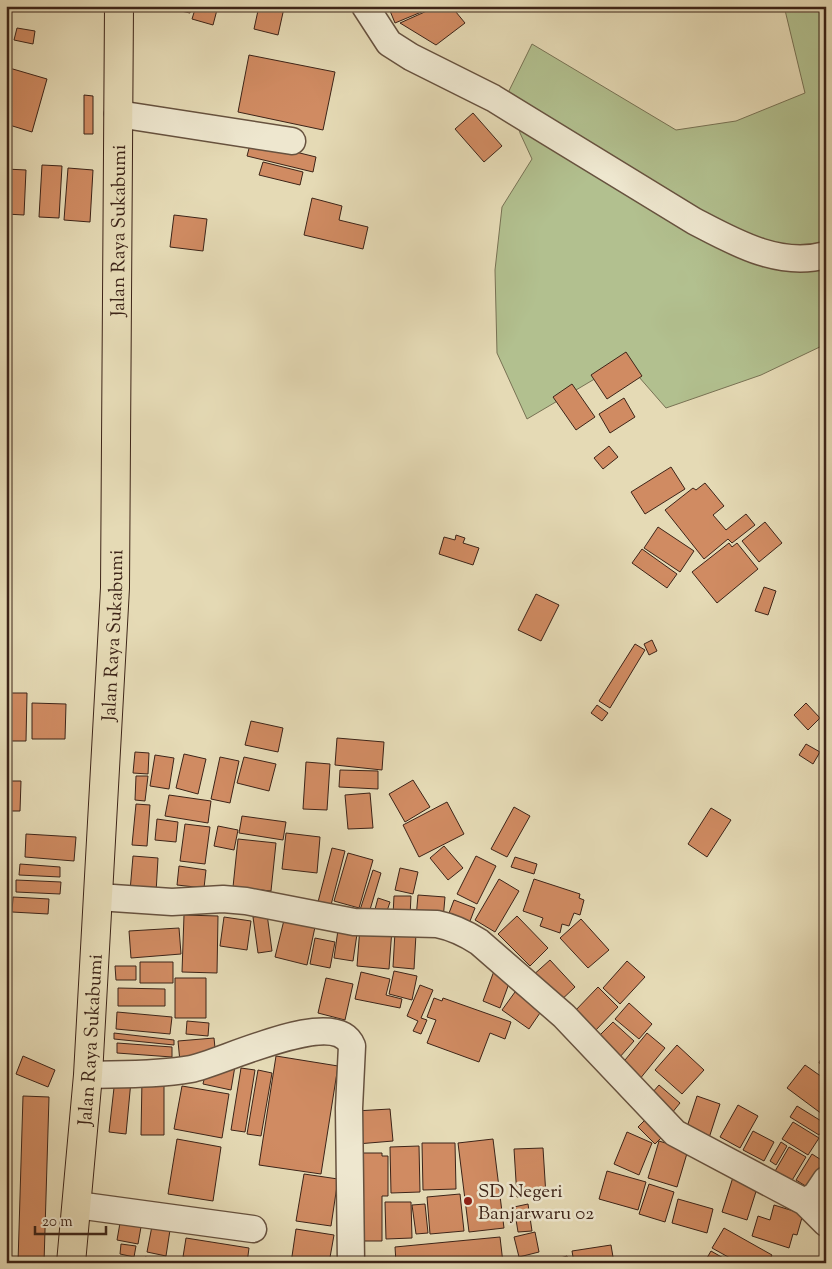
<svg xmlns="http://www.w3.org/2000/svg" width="832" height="1269" viewBox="0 0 832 1269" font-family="'Sorts Mill Goudy',serif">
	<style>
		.green { fill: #b2c08f; stroke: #787254 }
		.building { fill: #d08b62; stroke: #3d2418 }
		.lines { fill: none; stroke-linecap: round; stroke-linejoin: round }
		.minor-casing { stroke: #67523f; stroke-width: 29 }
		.highway-casing { stroke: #3d2418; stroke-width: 30 }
		.minor { stroke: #eee7cf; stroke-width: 26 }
		.highway { stroke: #e5dab5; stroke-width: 28 }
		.poi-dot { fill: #8f2418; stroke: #eee7cf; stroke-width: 2 }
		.labels { text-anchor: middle; stroke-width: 5; stroke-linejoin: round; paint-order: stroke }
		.street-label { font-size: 19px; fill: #3d2418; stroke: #eee7cf }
		.poi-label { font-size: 19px; fill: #3d2418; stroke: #eee7cf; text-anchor: start }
	</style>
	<rect width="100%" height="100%" fill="#e5dab5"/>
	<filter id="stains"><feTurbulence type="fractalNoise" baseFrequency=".004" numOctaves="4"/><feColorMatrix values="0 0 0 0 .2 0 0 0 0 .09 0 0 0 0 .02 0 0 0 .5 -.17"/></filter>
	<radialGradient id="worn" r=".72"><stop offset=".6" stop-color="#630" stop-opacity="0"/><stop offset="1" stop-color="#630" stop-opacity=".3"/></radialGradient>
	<path class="green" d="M784 6H826V344L761 375 666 408 625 361 527 419 497 353 495 270 502 207 532 159 520 133 515 113 504 101 532 44 676 130 736 121 805 93Z"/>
	<path class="building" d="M158 6H191L190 13Z
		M196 6H218L213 25 192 19Z
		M234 6H250L249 10Z
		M259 6 284 8 278 35 254 29Z
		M388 6H431V8L395 23Z
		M438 6H451L465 23 436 45 400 23Z
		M17 28 35 31 33 44 14 40Z
		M249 55 335 72 323 130 238 112Z
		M6 67 47 79 32 132 6 124Z
		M84 95 93 96V134H84Z
		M473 113 502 146 484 162 455 129Z
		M251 141 316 157 313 172 247 156Z
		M263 162 303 172 300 185 259 175Z
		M42 165 62 166 59 218 39 217Z
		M68 168 93 170 90 222 64 220Z
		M6 169 26 170 24 215 6 214Z
		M312 198 342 206 339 220 368 227 363 249 304 235Z
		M174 215 207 219 203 251 170 247Z
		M626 352 642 376 607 399 591 375Z
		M572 384 595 417 576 430 553 397Z
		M624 398 635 417 610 433 599 414Z
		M609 446 618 457 603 469 594 458Z
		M671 467 685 489 645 514 631 492Z
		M705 483 724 506 713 515 726 530 746 514 755 525 732 543 728 539 704 559 665 510 693 488 696 490Z
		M765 522 782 543 759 562 742 541Z
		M658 527 694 551 680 572 644 548Z
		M456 535 465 538 463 543 479 548 473 565 439 554 444 537 455 540Z
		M729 543 732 547 737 543 758 569 717 603 692 572Z
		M642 549 677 574 667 588 632 563Z
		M764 587 776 591 768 615 755 611Z
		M536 594 559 605 541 641 518 630Z
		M652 640 657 651 649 655 644 644Z
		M635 644 645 650 610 708 599 701Z
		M6 693H27L26 741H6Z
		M32 703 66 704 65 739H32Z
		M806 703 820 718 808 730 794 715Z
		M597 705 608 713 602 721 591 713Z
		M251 721 283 728 278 752 245 745Z
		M337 738 384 742 382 770 335 765Z
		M806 744 820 752 813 764 799 755Z
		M135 752 149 753 148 774 133 773Z
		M184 754 206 759 198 794 176 788Z
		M155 755 174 758 169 789 150 786Z
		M220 757 239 761 230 803 211 799Z
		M244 757 276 764 269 791 237 783Z
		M306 762 330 764 327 810 303 809Z
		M340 770 378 771V789L339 787Z
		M136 776H148L145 801 135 800Z
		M413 780 430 807 405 822 389 794Z
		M6 781H21L20 811H6Z
		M370 793 373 828 348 829 345 795Z
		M169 795 211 801 208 823 165 816Z
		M447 802 464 834 419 857 403 825Z
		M136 804 150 805 147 846 132 845Z
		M514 807 530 816 507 857 491 849Z
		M711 808 731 820 707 857 688 844Z
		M242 816 286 822 283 840 239 833Z
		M157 819 178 822 176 842 155 840Z
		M185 824 210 827 205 864 180 861Z
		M218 826 238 830 234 850 214 846Z
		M286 833 320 837 317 873 282 869Z
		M26 834 76 837 74 861 25 857Z
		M238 839 276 843 271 891 233 887Z
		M444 846 463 868 448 880 430 858Z
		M332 848 345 851 331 905 318 902Z
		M348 853 373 860 359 908 334 901Z
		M133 856 158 858 156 893 130 891Z
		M476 856 496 866 477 904 457 894Z
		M515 857 537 864 534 874 511 867Z
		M20 864 60 867V877L19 875Z
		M179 866 206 870 204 888 177 885Z
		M400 868 418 872 413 894 395 890Z
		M373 870 381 873 369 913 360 910Z
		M6 878H9L7 901H6Z
		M499 879 519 891 495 932 475 920Z
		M534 879 580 894 579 898 584 900 580 915 574 913 569 926 562 924 560 933 540 926 543 918 523 911Z
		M16 880 61 882 60 894 16 892Z
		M418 895 445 897 443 920 416 918Z
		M394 896H411L410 916 393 915Z
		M13 897 49 899 48 914 12 912Z
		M378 898 390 902 385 917 374 913Z
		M454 900 475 908 467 929 446 921Z
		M6 907H10L6 940Z
		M267 914 272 951 258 953 253 917Z
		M184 915 218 916 217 973 182 972Z
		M517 916 548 948 530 966 498 934Z
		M224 917 251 921 247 950 220 946Z
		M581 919 609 950 588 968 560 938Z
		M284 920 315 927 307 965 275 957Z
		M360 927 392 929 389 969 357 966Z
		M179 928 181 954 131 958 129 931Z
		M338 930 357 934 353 961 334 958Z
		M395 932 416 934 414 969 393 967Z
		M315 938 335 942 330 968 310 964Z
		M550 960 575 987 556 1005 531 977Z
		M627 961 645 977 620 1004 603 988Z
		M140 962H173V983H140Z
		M6 964 10 965 6 999Z
		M115 966H136V980H116Z
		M394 971 417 976 412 1000 389 994Z
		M494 971 511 978 500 1008 483 1001Z
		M361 972 390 979 386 995 402 999 400 1008 355 999Z
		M175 978H206V1018H175Z
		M326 978 353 984 345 1020 318 1013Z
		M420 985 433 990 421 1018 427 1020 421 1034 413 1031 418 1021 407 1016Z
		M598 987 618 1007 594 1032 573 1013Z
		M118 988 165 989V1006H118Z
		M515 992 542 1010 529 1029 502 1010Z
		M434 998 442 1001 443 998 511 1022 505 1039 490 1033 479 1062 427 1043 436 1020 427 1017Z
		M629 1003 652 1024 639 1039 615 1019Z
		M117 1012 172 1017 170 1034 116 1029Z
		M187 1021 209 1023 208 1036 186 1034Z
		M613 1022 634 1041 619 1058 597 1038Z
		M114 1033 174 1040V1045L114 1039Z
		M647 1033 665 1048 639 1080 621 1065Z
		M214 1038 216 1058 180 1062 178 1041Z
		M117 1043 172 1047V1057L117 1053Z
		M677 1045 704 1070 682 1094 655 1070Z
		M826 1047V1066L819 1063Z
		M23 1056 55 1070 48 1087 16 1074Z
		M276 1056 338 1066 321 1174 259 1165Z
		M805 1065 822 1077 826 1073V1117L787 1088Z
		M207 1066H235L231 1090 203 1084Z
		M241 1068 255 1070 245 1132 231 1130Z
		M258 1070 272 1073 261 1136 247 1134Z
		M115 1079 131 1081 126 1134 109 1132Z
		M142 1079H164V1135H141Z
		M659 1085 680 1103 667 1119 645 1101Z
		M182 1086 229 1094 222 1138 174 1129Z
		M23 1096 49 1097 44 1263H18Z
		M697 1096 720 1104 709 1138 686 1130Z
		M738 1105 758 1116 740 1148 720 1137Z
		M797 1106 826 1124 819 1135 790 1117Z
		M390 1109 393 1141 357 1144 355 1111Z
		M645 1120 662 1137 655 1144 638 1127Z
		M793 1122 819 1138 808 1155 782 1139Z
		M753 1131 774 1142 764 1161 743 1150Z
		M627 1132 652 1143 639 1175 614 1164Z
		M177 1139 221 1147 213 1201 168 1194Z
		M493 1139 504 1228 469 1232 458 1143Z
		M659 1141 688 1150 677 1187 648 1178Z
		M781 1142 787 1146 776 1165 770 1161Z
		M422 1143H455L456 1189 423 1190Z
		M419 1146 420 1192 391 1193 390 1147Z
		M789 1147 806 1157 791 1182 774 1173Z
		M543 1148 546 1196 517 1197 514 1149Z
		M355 1153H382V1156H388V1196H382V1241H355Z
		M812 1154 826 1163V1167L812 1190 796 1180Z
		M607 1171 646 1182 638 1210 599 1199Z
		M304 1174 338 1179 331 1226 296 1221Z
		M734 1174 759 1182 747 1220 722 1212Z
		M649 1184 674 1192 665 1222 639 1214Z
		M460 1194 464 1231 430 1234 427 1197Z
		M678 1199 713 1209 707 1233 672 1223Z
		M385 1202H411L412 1238 386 1239Z
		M425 1204 428 1233 416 1234 412 1205Z
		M528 1204 532 1231 518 1232 514 1207Z
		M774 1205 803 1214 797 1235 793 1234 789 1248 752 1236 758 1216 770 1220Z
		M120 1223 141 1227 138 1244 117 1240Z
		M152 1226 170 1230 166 1256 147 1252Z
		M724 1228 772 1255 768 1263H739L712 1248Z
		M296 1229 334 1235 329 1263H291Z
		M535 1232 539 1252 519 1257 514 1237Z
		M500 1237 503 1263H396L395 1247Z
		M186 1238 249 1248 247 1263H221L183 1257Z
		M121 1244 136 1246 134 1257 120 1254Z
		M611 1245 614 1263H574L572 1251Z
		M826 1248V1263H822Z
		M711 1251 732 1263H704Z
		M567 1256 569 1263H555L554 1260Z
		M145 1257 164 1261V1263H144Z
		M177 1258 205 1263H176Z
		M545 1258V1263L520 1262Z"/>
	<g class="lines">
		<g class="minor-casing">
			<path id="minor" d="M365 6 389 43 411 57 493 98 694 221C734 242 779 268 826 255
				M118 114 292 141
				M98 897 172 902 223 899 246 901 354 922 437 924C452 927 465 933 479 942L564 1016 675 1133 805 1202 826 1223
				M88 1075C122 1074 158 1075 191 1069 222 1063 336 1005 352 1046L349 1108 351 1263
				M805 1202 816 1195 826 1180
				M77 1205 253 1229"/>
		</g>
		<g class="highway-casing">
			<g id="highway">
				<path id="s1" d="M71 1263 88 1075 115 588 119 6"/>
			</g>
		</g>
		<use href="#minor" class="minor"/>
		<use href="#highway" class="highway"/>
	</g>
	<circle class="poi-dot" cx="468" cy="1201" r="5"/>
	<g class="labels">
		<g class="street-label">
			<text dy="7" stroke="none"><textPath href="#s1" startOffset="1034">Jalan Raya Sukabumi</textPath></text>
			<text dy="7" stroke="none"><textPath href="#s1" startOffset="629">Jalan Raya Sukabumi</textPath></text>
			<text dy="7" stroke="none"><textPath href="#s1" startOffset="224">Jalan Raya Sukabumi</textPath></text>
		</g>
		<g class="poi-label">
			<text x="478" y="1197">SD Negeri<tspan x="478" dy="22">Banjarwaru 02</tspan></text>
		</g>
	</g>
	<rect width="832" height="1269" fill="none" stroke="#e5dab5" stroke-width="25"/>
	<rect x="8" y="8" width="817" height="1254" fill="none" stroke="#3d2418" stroke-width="2.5"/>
	<rect x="12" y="12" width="807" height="1244" fill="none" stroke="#3d2418"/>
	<path d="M35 1226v8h71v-8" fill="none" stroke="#3d2418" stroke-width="2.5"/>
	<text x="42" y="1226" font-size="15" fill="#3d2418" stroke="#eee7cf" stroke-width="4" paint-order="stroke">20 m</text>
	<rect width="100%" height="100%" filter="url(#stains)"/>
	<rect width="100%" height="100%" fill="url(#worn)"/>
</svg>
